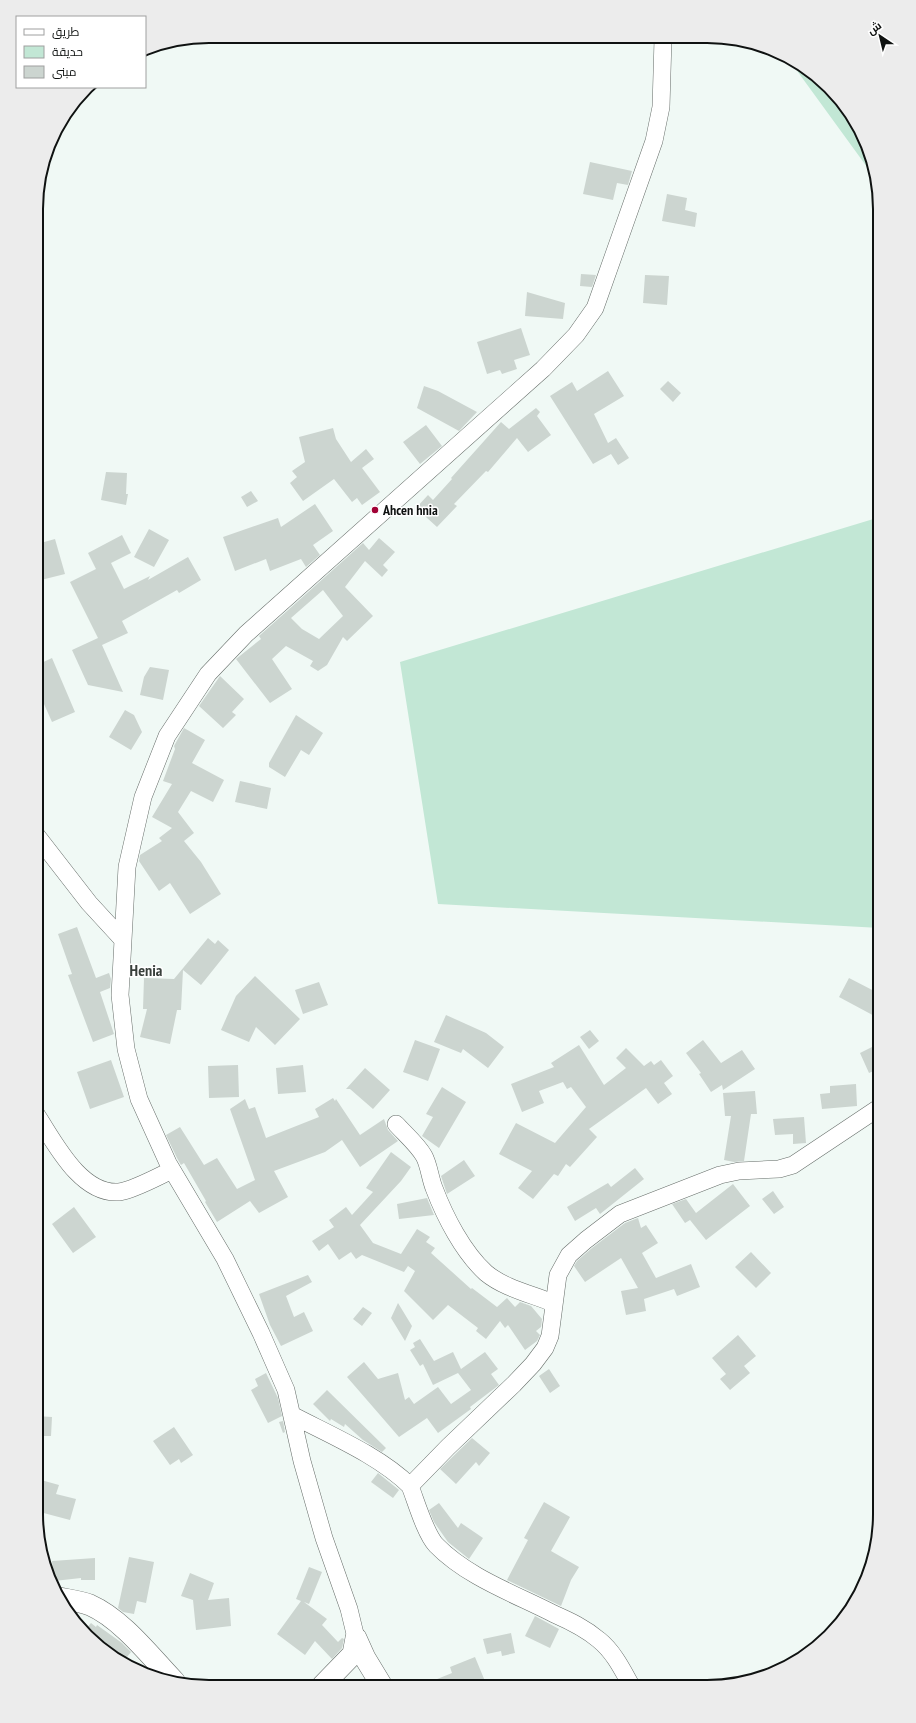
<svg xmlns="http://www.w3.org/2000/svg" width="916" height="1723" viewBox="0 0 916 1723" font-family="'PT Sans Narrow',Cairo,sans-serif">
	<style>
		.green { fill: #c2e7d5 }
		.building { fill: #ccd5d0; fill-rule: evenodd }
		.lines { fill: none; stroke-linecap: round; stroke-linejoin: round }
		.minor-casing { stroke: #666d69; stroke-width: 18 }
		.tertiary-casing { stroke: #666d69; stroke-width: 22 }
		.minor { stroke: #fff; stroke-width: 17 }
		.tertiary { stroke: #fff; stroke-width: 21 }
		.poi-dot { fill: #a10135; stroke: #fff; stroke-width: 1.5 }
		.labels { text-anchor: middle; stroke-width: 3; stroke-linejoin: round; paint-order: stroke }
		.poi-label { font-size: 14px; font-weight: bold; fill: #0f1211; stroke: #fff; text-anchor: start }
		.quarter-label { font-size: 16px; font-weight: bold; fill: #383f3b; stroke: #fff }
		.rim { fill: none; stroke: #0f1211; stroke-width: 2 }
	</style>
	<rect width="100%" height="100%" fill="#f0f9f5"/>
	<path class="green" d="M798 64 821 79 851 113 871 154 875 178 795 68Z
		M880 517V928L438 904 400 662Z"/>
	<path class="building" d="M590 162 632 171 628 185 617 183 613 200 583 194Z
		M667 194 687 198 685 210 697 213 695 227 662 221Z
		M581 274 596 275 592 287 580 286Z
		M645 275 669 276 667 305 643 303Z
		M527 292 565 303 563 319 525 316Z
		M521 328 530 355 514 360 517 369 502 374 500 370 487 374 477 342Z
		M608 371 624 396 594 414 608 443 616 438 629 458 618 465 611 454 593 464 550 396 572 382 577 391Z
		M668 381 681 393 673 402 660 389Z
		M424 386 438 391 477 412 459 431 417 408Z
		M536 408 540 412 537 416 551 435 528 452 517 438 488 472 486 471 454 504 457 506 437 527 416 508 428 495 433 500 452 479 451 478 501 422 509 429Z
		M426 425 442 446 420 464 403 442Z
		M333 428 336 439 351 462 366 449 374 459 362 468 380 492 362 505 357 498 352 502 334 479 303 501 290 483 297 477 292 471 305 462 299 437Z
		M106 472 127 473 126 494H128L126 505 101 500Z
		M251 491 258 501 247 507 241 497Z
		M315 504 333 531 313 545 320 555 306 567 301 559 270 571 266 559 235 571 223 537 278 518 281 527Z
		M149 529 169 540 154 567 134 557Z
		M122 535 131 553 111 563 124 589 150 576 148 580 188 557 201 580 179 593 177 590 122 621 128 633 102 645 123 692 88 685 72 650 98 638 70 582 96 569 88 553Z
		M379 538 395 552 383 565 388 570 382 577 365 561 345 587 373 616 347 641 343 637 327 665 318 671 310 666 313 661 286 646 272 659 292 689 270 703 236 659 261 639 259 636 363 543 369 550ZM323 590 343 616 319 639 302 629 291 618Z
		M55 539 65 574 41 580 37 565V544Z
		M52 658 75 712 52 722 44 704 37 708V665Z
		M150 667 169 670 163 700 140 695 144 677Z
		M220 676 244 699 232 712 236 715 223 728 199 706Z
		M125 710 134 715 142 732 131 750 109 737Z
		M296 715 323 733 309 755 301 750 285 777 269 767V763Z
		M184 728 205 740 192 763 224 780 213 802 191 791 178 812 194 833 184 841 201 862 221 894 190 914 170 883 159 891 139 861 140 855 162 841 159 838 172 828 152 817 172 784 163 781 175 749 174 746Z
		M240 781 271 788 267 809 235 802Z
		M77 927 96 978 109 973 111 979 110 988 100 992 114 1034 93 1042 68 975 72 974 58 934Z
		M208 938 215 944 218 940 229 950 201 985 183 970 181 1010H177L170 1044 140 1037 147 1009H143L144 978 174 979Z
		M255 976 300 1019 275 1045 256 1027 249 1042 221 1030 236 996Z
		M849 978 880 994V1019L839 997Z
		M319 982 328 1005 303 1014 295 990Z
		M446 1015 486 1033 504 1047 488 1068 463 1049 461 1053 434 1042Z
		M590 1030 599 1041 589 1049 580 1037Z
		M415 1040 440 1049 428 1081 403 1072Z
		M703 1040 721 1063 742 1050 755 1069 723 1090 722 1085 711 1092 699 1074 701 1073 686 1053Z
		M880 1043V1068L869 1073 860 1053Z
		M579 1045 604 1085 626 1068 616 1058 626 1048 644 1066 651 1061 654 1065 661 1060 673 1076 664 1083 672 1094 658 1104 646 1088 589 1129 597 1137 570 1167 566 1164 558 1176 554 1174 533 1199 518 1188 532 1171 499 1154 516 1123 555 1143 586 1107 571 1087 567 1089 563 1082 539 1091 544 1103 522 1112 511 1084 554 1067 551 1063Z
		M111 1060 124 1097 90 1109 77 1072Z
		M238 1065 239 1097 209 1098 208 1066Z
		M303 1065 306 1092 278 1094 276 1068Z
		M365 1068 390 1090 373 1109 350 1089H346Z
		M856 1084 857 1106 822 1109 820 1094 830 1093V1086Z
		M442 1087 466 1102 439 1148 422 1136 433 1117 426 1114Z
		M755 1091 757 1114H751L744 1161 734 1162 724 1160 731 1116H725L723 1093Z
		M333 1098 335 1101 336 1099 360 1135 384 1119 388 1130 398 1141 360 1167 342 1140 325 1152 274 1171 288 1197 259 1213 250 1201 217 1222 205 1202 206 1201 184 1163 181 1165 177 1158 166 1135 180 1127 204 1165 217 1158 237 1189 255 1180 230 1109 245 1099 249 1109 255 1107 266 1138 319 1117 315 1109Z
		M804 1117 806 1143 793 1144V1134L775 1135 773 1119Z
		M391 1152 411 1167 401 1181 360 1225 373 1243 401 1254 417 1229 430 1237 426 1242 435 1248 431 1253 471 1289 472 1288 497 1307 507 1298 515 1307 520 1302 531 1306 542 1319 541 1327 536 1331 540 1335 537 1341 525 1350 508 1325 505 1328 500 1321 486 1339 476 1331 478 1328 448 1305 433 1320 404 1291 415 1271 408 1266 404 1272 362 1255 356 1259 351 1252 339 1260 328 1244 319 1251 312 1241 334 1227 329 1220 346 1207 352 1215 373 1192 366 1188Z
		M464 1160 475 1176 447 1194 441 1176Z
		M635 1168 644 1179 600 1214 596 1208 575 1221 567 1207 608 1183 611 1187Z
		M733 1184 750 1206 706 1240 690 1220 685 1223 672 1204 686 1199 696 1213Z
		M773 1191 784 1207 774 1214 762 1199Z
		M427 1198 434 1215 399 1219 397 1204Z
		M74 1207 96 1237 73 1253 52 1224Z
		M638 1218 641 1228 646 1225 658 1243 642 1253 656 1278 691 1264 700 1287 677 1296 674 1289 644 1299 646 1311 626 1315 621 1291 638 1288 621 1258 585 1282 574 1266 577 1261 592 1248 625 1223Z
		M751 1252 771 1273 756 1288 735 1267Z
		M308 1275 312 1282 286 1296 294 1317 304 1312 313 1331 281 1346 270 1325 259 1294Z
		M398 1303 412 1326 405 1341 391 1318Z
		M363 1307 372 1313 362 1326 353 1319Z
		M738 1335 756 1356 744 1366 750 1373 730 1390 720 1379 726 1374 712 1358Z
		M420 1339 434 1361 453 1352 461 1369 485 1352 498 1369 491 1374 499 1385 470 1407 471 1409 438 1433 427 1418 399 1437 347 1377 364 1362 378 1379 398 1373 405 1400 409 1397 414 1404 438 1387 451 1404 471 1390 458 1373 433 1385 423 1364 420 1366 410 1350 415 1347 413 1343Z
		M549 1369 560 1386 550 1393 539 1376Z
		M266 1373 278 1398 282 1416 268 1423 251 1390 258 1386 255 1379Z
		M327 1390 386 1448 382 1452 363 1440 345 1424 344 1427 331 1419 330 1421 313 1404Z
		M36 1416 52 1417 51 1436H36Z
		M283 1421 285 1432 283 1433 279 1422Z
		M174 1427 193 1455 181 1463 179 1459 170 1465 153 1441Z
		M472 1438 490 1453 479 1466 476 1462 456 1484 440 1469Z
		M378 1473 399 1490 393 1498 371 1482Z
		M41 1480 59 1485 56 1494 76 1499 70 1520 36 1511V1498Z
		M544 1502 570 1517 551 1551 579 1567 571 1580 561 1606 507 1580 528 1540 524 1538Z
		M439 1503 458 1528 461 1523 483 1538 469 1559 448 1542 434 1522 429 1510Z
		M129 1557 154 1562 146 1603 137 1601 134 1614 123 1612 118 1608Z
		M95 1558V1580H81V1578L54 1581 52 1561Z
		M309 1567 322 1572 309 1604 304 1602 327 1619 322 1625 338 1642 342 1638 344 1639 342 1648 332 1659 315 1641 305 1655 277 1634 301 1601 296 1599Z
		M190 1573 214 1583 208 1600 229 1598 231 1626 196 1630 193 1600 181 1596Z
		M535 1616 559 1629 550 1648 525 1636Z
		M91 1623 96 1627 97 1625 122 1643 131 1652 123 1662 95 1644 84 1631Z
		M511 1633 515 1653 502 1656 501 1651 487 1654 483 1639Z
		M475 1657 487 1686H420L452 1673 450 1667Z"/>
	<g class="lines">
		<g class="minor-casing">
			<path id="minor" d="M37 836 89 903 123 940
				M36 1114C54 1141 80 1195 119 1192 134 1190 157 1177 172 1170
				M396 1124C405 1134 417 1144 424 1156 429 1165 430 1178 434 1188 445 1217 463 1252 486 1273 504 1288 531 1294 553 1303
				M292 1415C330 1435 380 1456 410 1486
				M356 1638 349 1609 324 1538 302 1461 286 1390 261 1333 225 1259 168 1163 139 1099 126 1049 120 995 127 867 143 797 167 736 208 674 246 634 543 369 576 335 595 308 654 141 661 107 663 39
				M632 1687C623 1671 614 1652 599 1640 585 1628 570 1621 554 1614 515 1594 467 1577 436 1545 425 1533 416 1501 410 1486L448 1447 514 1384 533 1364 545 1348 550 1336 558 1275 569 1255 586 1240 620 1214 720 1175 739 1171 779 1169 793 1165 880 1107"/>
		</g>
		<g class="tertiary-casing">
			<path id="tertiary" d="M59 1598C69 1600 80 1601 90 1605 122 1619 151 1657 175 1682
				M356 1638 365 1658 382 1686
				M322 1686 353 1654 356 1638"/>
		</g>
		<use href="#minor" class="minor"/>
		<use href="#tertiary" class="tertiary"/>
	</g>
	<circle class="poi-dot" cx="375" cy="510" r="4"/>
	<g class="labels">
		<g class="poi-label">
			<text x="383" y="515">Ahcen hnia</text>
		</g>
		<g class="quarter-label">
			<text x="146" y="976">Henia</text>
		</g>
	</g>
	<path d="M0 0H916V1723H0ZM209 43H707A166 166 0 0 1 873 209V1514A166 166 0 0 1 707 1680H209A166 166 0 0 1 43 1514V209A166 166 0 0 1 209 43Z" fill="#ececec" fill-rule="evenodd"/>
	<path class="rim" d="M209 43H707A166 166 0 0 1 873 209V1514A166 166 0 0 1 707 1680H209A166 166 0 0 1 43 1514V209A166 166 0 0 1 209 43Z"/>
	<rect x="16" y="16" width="130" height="72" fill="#ffffff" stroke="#9fa0a0"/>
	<rect x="24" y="29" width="20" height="6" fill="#ffffff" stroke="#9fa0a0"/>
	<text x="52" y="36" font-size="12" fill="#0f1211">طريق</text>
	<rect x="24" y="46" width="20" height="12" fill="#c2e7d5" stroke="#9fa0a0"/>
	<text x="52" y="56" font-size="12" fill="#0f1211">حديقة</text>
	<rect x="24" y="66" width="20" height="12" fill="#ccd5d0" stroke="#9fa0a0"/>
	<text x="52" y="76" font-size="12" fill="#0f1211">مبنى</text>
	<g transform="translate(880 36) rotate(325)" stroke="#ffffff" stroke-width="3" paint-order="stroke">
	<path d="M0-3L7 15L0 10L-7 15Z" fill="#0f1211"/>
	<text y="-6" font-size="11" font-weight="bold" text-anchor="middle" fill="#0f1211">ش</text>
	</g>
</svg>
